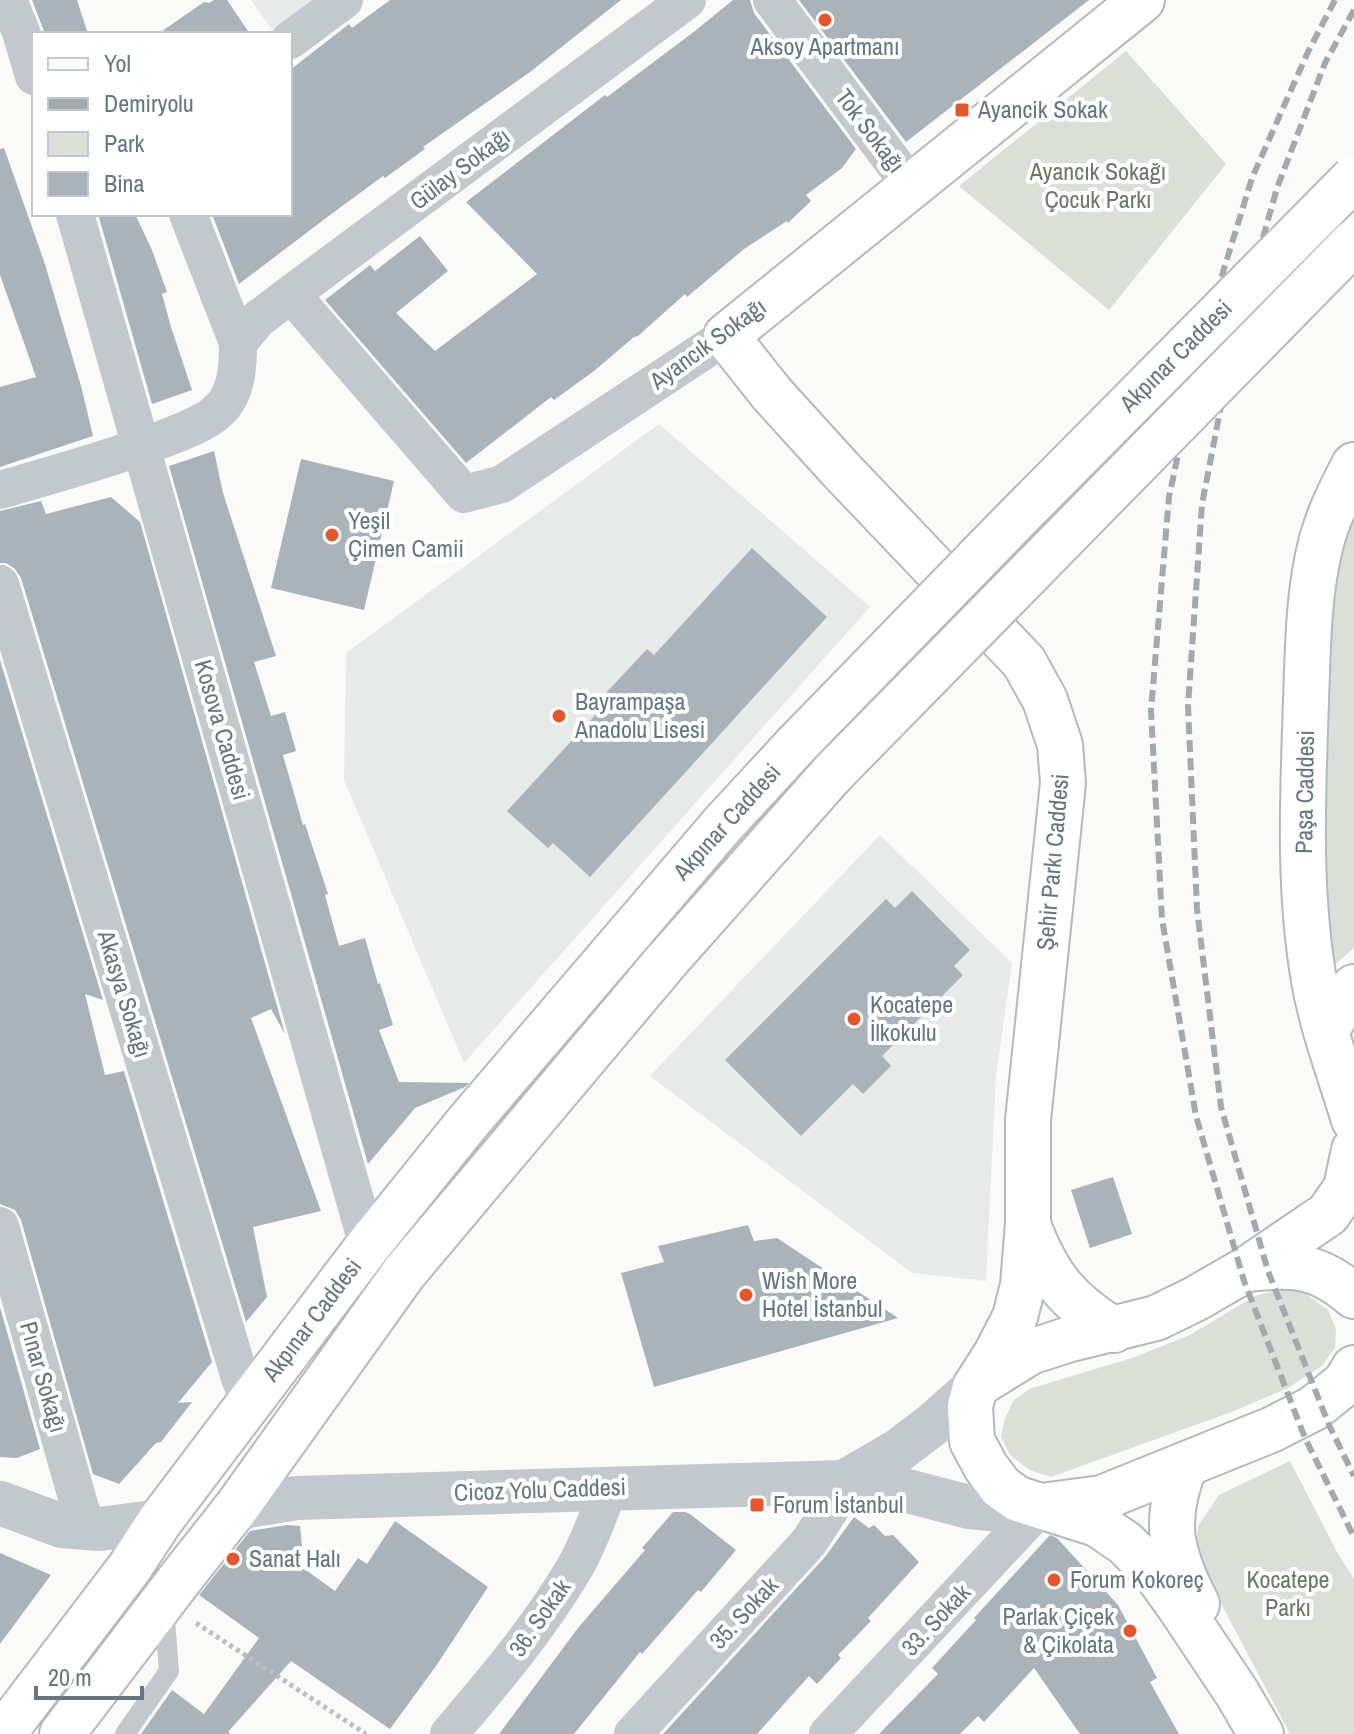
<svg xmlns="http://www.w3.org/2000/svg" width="1354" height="1734" viewBox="0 0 1354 1734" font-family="'Archivo Narrow',sans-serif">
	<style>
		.built { fill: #e8e9e9 }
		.green { fill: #dadfd7 }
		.building { fill: #aab3b9 }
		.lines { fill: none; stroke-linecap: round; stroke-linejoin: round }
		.secondary-casing { stroke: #b3babf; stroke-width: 48 }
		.primary-casing { stroke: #b5babe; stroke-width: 48 }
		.path { stroke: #bbbfc2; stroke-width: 5; stroke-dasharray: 4 4; stroke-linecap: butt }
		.service { stroke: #c3c8cc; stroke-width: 20 }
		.minor { stroke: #c3c8cc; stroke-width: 38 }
		.tertiary { stroke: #c3c8cc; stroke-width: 44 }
		.secondary { stroke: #fff; stroke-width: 44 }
		.primary { stroke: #fff; stroke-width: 44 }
		.rail { stroke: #a2aab0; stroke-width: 6; stroke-dasharray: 12 6; stroke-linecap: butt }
		.primary-bridge-casing { stroke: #b5babe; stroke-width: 48; stroke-linecap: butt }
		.primary-bridge { stroke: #fff; stroke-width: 44 }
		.poi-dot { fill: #e4572e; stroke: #fff; stroke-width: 3 }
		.labels { text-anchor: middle; stroke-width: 8; stroke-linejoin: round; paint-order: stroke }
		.poi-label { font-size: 24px; fill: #657683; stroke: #fff; text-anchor: start }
		.street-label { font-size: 24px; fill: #657683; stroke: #fff }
		.park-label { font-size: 24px; fill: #687a64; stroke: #fff }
	</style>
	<rect width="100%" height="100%" fill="#fafaf8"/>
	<path class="built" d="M251 0H318L275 34Z
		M659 424 870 607 464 1063 344 780 346 653Z
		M880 835 1012 963 996 1076 986 1281 912 1273 650 1076Z"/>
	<path class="green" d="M1126 51 1226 164 1109 310 959 186Z
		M1354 500V948L1332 967 1321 801 1329 584Z
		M1284 1288 1304 1293 1328 1310 1336 1329 1335 1347 1323 1365 1288 1388 1234 1411 1051 1477 1030 1470 1010 1455 1001 1437 1004 1421 1013 1401 1029 1389 1135 1357 1190 1335 1255 1296Z
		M1290 1461 1337 1552 1354 1579V1734H1290L1196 1556 1198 1526 1219 1495Z"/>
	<path class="building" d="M32 0H77L88 34H45Z
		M214 0H227L250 34H158L204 2 209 3Z
		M390 0H621L530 72 423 147 425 149 385 178 383 176 330 215 239 284 212 214H290V70L349 24 352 28Z
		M733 0H750L754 13 856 149 842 168 806 195 811 201 788 223 787 221 744 249 687 297 685 294 638 336 634 337 594 371 554 400 551 397 466 463 325 300 370 265 375 271 420 236 448 271 396 313 435 351 537 274 466 202 605 95 607 97 695 31Z
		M799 0H1089L906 142Z
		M4 148 45 264 81 386 93 436 0 467V387L36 377 0 275V149Z
		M98 214H135L152 250 167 292 162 294 171 327 192 390 152 404Z
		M214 451 223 493 276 656 254 662 271 716 285 712 296 751 283 755 303 825 305 824 328 894 325 895 339 946 365 938 378 984 380 983 393 1025 379 1030 399 1082 469 1083 465 1087 415 1108 368 1164 169 466Z
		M301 459 394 481 364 610 271 588Z
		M111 497 140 522 285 1034 271 1009 251 1018 321 1211 253 1227 267 1297 246 1322 21 578 14 568 6 563H0V511L41 501 46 514Z
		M752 548 827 617 590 877 553 843 548 848 507 811 610 699 605 694 647 649 654 655Z
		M0 660 103 1000 85 994 105 1075 124 1071 212 1362 178 1403 192 1402 161 1442 156 1443 119 1484 93 1474 21 1220 15 1210 0 1204Z
		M912 891 970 950 954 966 963 975 882 1056 891 1066 863 1094 853 1084 801 1136 725 1060 886 899 895 908Z
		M1113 1177 1132 1234 1090 1248 1071 1190Z
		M748 1225 754 1241 777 1238 898 1318 654 1387 621 1273 664 1262 658 1246Z
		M0 1307 40 1449 17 1458 0 1457Z
		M673 1512H685L690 1514 736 1550 701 1592 698 1590 642 1654 640 1652 574 1734H499L578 1628 645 1550 642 1548Z
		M854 1517 869 1528 874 1525 885 1536 893 1535 919 1562 868 1618 871 1621 838 1655 841 1658 817 1684 809 1676 757 1734H663L825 1557Z
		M395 1521 488 1587 436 1666 390 1729 291 1661 228 1732 231 1734H141L172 1690 204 1714 259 1638 199 1595 250 1531 287 1525 300 1526 302 1546 292 1560 335 1591 358 1558 367 1564Z
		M1050 1535 1057 1538 1118 1605 1157 1678 1150 1682 1179 1734H1080L1034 1668 984 1722 978 1716 960 1734H879L938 1674 932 1668 976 1620 974 1618Z
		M0 1553 51 1575 0 1644Z"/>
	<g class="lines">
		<g class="secondary-casing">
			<path id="secondary" d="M1142 0 726 336 772 394 841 470 1024 662 1045 700 1060 745 1063 783 1028 1120V1223L1023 1285 1015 1317 996 1354 975 1387 970 1406 972 1441 986 1467 1001 1487 1018 1499 1097 1524 1125 1543 1156 1574 1179 1606 1237 1693 1261 1734
				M1354 465C1341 490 1328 516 1321 543 1308 594 1308 648 1306 700 1303 793 1298 888 1314 980 1322 1027 1340 1074 1354 1120
				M1326 1032 1339 1008 1354 987
				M1029 1227C1048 1277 1068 1302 1114 1330
				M1247 1269C1293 1264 1317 1264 1354 1296
				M980 1383 1030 1352 1067 1340 1156 1318 1195 1299 1247 1269 1328 1214 1346 1188 1354 1150
				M1185 1465C1163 1521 1170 1552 1197 1604
				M1049 1505 1102 1498 1273 1429 1314 1408 1345 1383 1354 1368"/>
		</g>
		<g class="primary-casing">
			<path id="primary" d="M3 1734 130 1567 160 1521 368 1246 468 1122 723 824 796 745
				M62 1734 183 1575 236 1508 404 1273 668 959 833 773"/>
		</g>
		<path class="path" d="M196 1623 366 1734"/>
		<path class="service" d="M125 1734 169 1671 164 1608"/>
		<path class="minor" d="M8 0 21 32 34 76
			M772 0 911 186
			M290 40 344 0
			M75 214 368 1246
			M291 294 464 494 502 484 726 336
			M238 343 258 319 291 294 687 0
			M0 490C55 474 110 459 163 439 179 433 206 423 218 411 237 394 238 367 238 343L188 214
			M0 584 240 1378 250 1403
			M0 1226 86 1529
			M449 1734C494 1681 540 1627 575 1567 589 1543 599 1514 609 1488
			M633 1734 809 1542 831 1508 844 1482
			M828 1734 1042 1505"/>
		<path class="tertiary" d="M844 1482 899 1450 932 1425 975 1387
			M0 1503 62 1526 100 1529 160 1521
			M236 1508 297 1498 844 1482 900 1489 969 1507 1011 1511 1042 1505"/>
		<use href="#secondary" class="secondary"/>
		<use href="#primary" class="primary"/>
		<path class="rail" d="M1335 0 1307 54 1252 178 1203 337 1169 497 1151 710 1162 919 1196 1116 1244 1281 1305 1438 1354 1537
			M1354 10 1325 63 1277 188 1233 344 1202 504 1188 706 1197 909 1221 1107 1268 1271 1329 1425 1354 1476"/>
		<g class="primary-bridge-casing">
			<path id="primary-bridge" d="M796 745 1012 523 1354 178
				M833 773 1354 242"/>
		</g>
		<use href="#primary-bridge" class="primary-bridge"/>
	</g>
	<g class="poi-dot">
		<circle cx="825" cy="20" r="8"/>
		<rect x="954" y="102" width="16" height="16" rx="4"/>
		<circle cx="332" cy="535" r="8"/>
		<circle cx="559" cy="716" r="8"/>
		<circle cx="854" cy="1019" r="8"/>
		<circle cx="746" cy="1295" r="8"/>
		<rect x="749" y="1497" width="16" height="16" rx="4"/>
		<circle cx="233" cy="1559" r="8"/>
		<circle cx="1054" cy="1580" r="8"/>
		<circle cx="1130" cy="1631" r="8"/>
	</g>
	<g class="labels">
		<g class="poi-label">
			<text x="825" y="55" text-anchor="middle">Aksoy Apartmanı</text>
			<text x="978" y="118">Ayancik Sokak</text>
			<text x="348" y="529">Yeşil<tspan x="348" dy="28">Çimen Camii</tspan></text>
			<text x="575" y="710">Bayrampaşa<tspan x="575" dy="28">Anadolu Lisesi</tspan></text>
			<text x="870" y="1013">Kocatepe<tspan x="870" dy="28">İlkokulu</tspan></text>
			<text x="762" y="1289">Wish More<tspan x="762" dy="28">Hotel İstanbul</tspan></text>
			<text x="773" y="1513">Forum İstanbul</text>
			<text x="249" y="1567">Sanat Halı</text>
			<text x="1070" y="1588">Forum Kokoreç</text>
			<text x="1114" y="1625" text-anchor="end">Parlak Çiçek<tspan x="1114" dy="28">&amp; Çikolata</tspan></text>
		</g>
		<g class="street-label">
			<text transform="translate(870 131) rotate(53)" y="8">Tok Sokağı</text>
			<text transform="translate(460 169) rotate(-37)" y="8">Gülay Sokağı</text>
			<text transform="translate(708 344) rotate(-36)" y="8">Ayancık Sokağı</text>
			<text transform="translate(1176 356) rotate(-45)" y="8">Akpınar Caddesi</text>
			<text transform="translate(222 730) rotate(74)" y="8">Kosova Caddesi</text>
			<text transform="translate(1305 792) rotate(-89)" y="8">Paşa Caddesi</text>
			<text transform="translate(727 822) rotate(-48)" y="8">Akpınar Caddesi</text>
			<text transform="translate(1053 862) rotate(-85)" y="8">Şehir Parkı Caddesi</text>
			<text transform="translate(124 994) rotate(73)" y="8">Akasya Sokağı</text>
			<text transform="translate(312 1320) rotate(-53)" y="8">Akpınar Caddesi</text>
			<text transform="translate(43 1377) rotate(74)" y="8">Pınar Sokağı</text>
			<text transform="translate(540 1490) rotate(-2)" y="8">Cicoz Yolu Caddesi</text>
			<text transform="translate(744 1613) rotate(-47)" y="8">35. Sokak</text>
			<text transform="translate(540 1618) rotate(-55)" y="8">36. Sokak</text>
			<text transform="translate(936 1620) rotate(-47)" y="8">33. Sokak</text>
		</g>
		<g class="park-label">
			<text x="1098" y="180">Ayancık Sokağı<tspan x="1098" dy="28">Çocuk Parkı</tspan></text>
			<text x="1288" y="1588">Kocatepe<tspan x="1288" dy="28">Parkı</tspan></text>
		</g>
	</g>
	<rect x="32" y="32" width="260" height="184" fill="#ffffff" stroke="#c1c8cd" stroke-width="2"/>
	<rect x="48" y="58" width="40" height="12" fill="#ffffff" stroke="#c1c8cd" stroke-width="2"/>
	<text x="104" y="72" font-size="24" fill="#657683">Yol</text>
	<rect x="48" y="98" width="40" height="12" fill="#a2aab0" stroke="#c1c8cd" stroke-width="2"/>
	<text x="104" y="112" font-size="24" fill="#657683">Demiryolu</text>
	<rect x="48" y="132" width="40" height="24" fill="#dadfd7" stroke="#c1c8cd" stroke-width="2"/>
	<text x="104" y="152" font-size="24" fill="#657683">Park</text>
	<rect x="48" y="172" width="40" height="24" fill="#aab3b9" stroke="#c1c8cd" stroke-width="2"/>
	<text x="104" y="192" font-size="24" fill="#657683">Bina</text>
	<path d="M36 1686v12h106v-12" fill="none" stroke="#657683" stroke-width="4"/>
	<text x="48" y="1686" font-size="24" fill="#657683" stroke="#ffffff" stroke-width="6" paint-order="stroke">20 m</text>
</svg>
